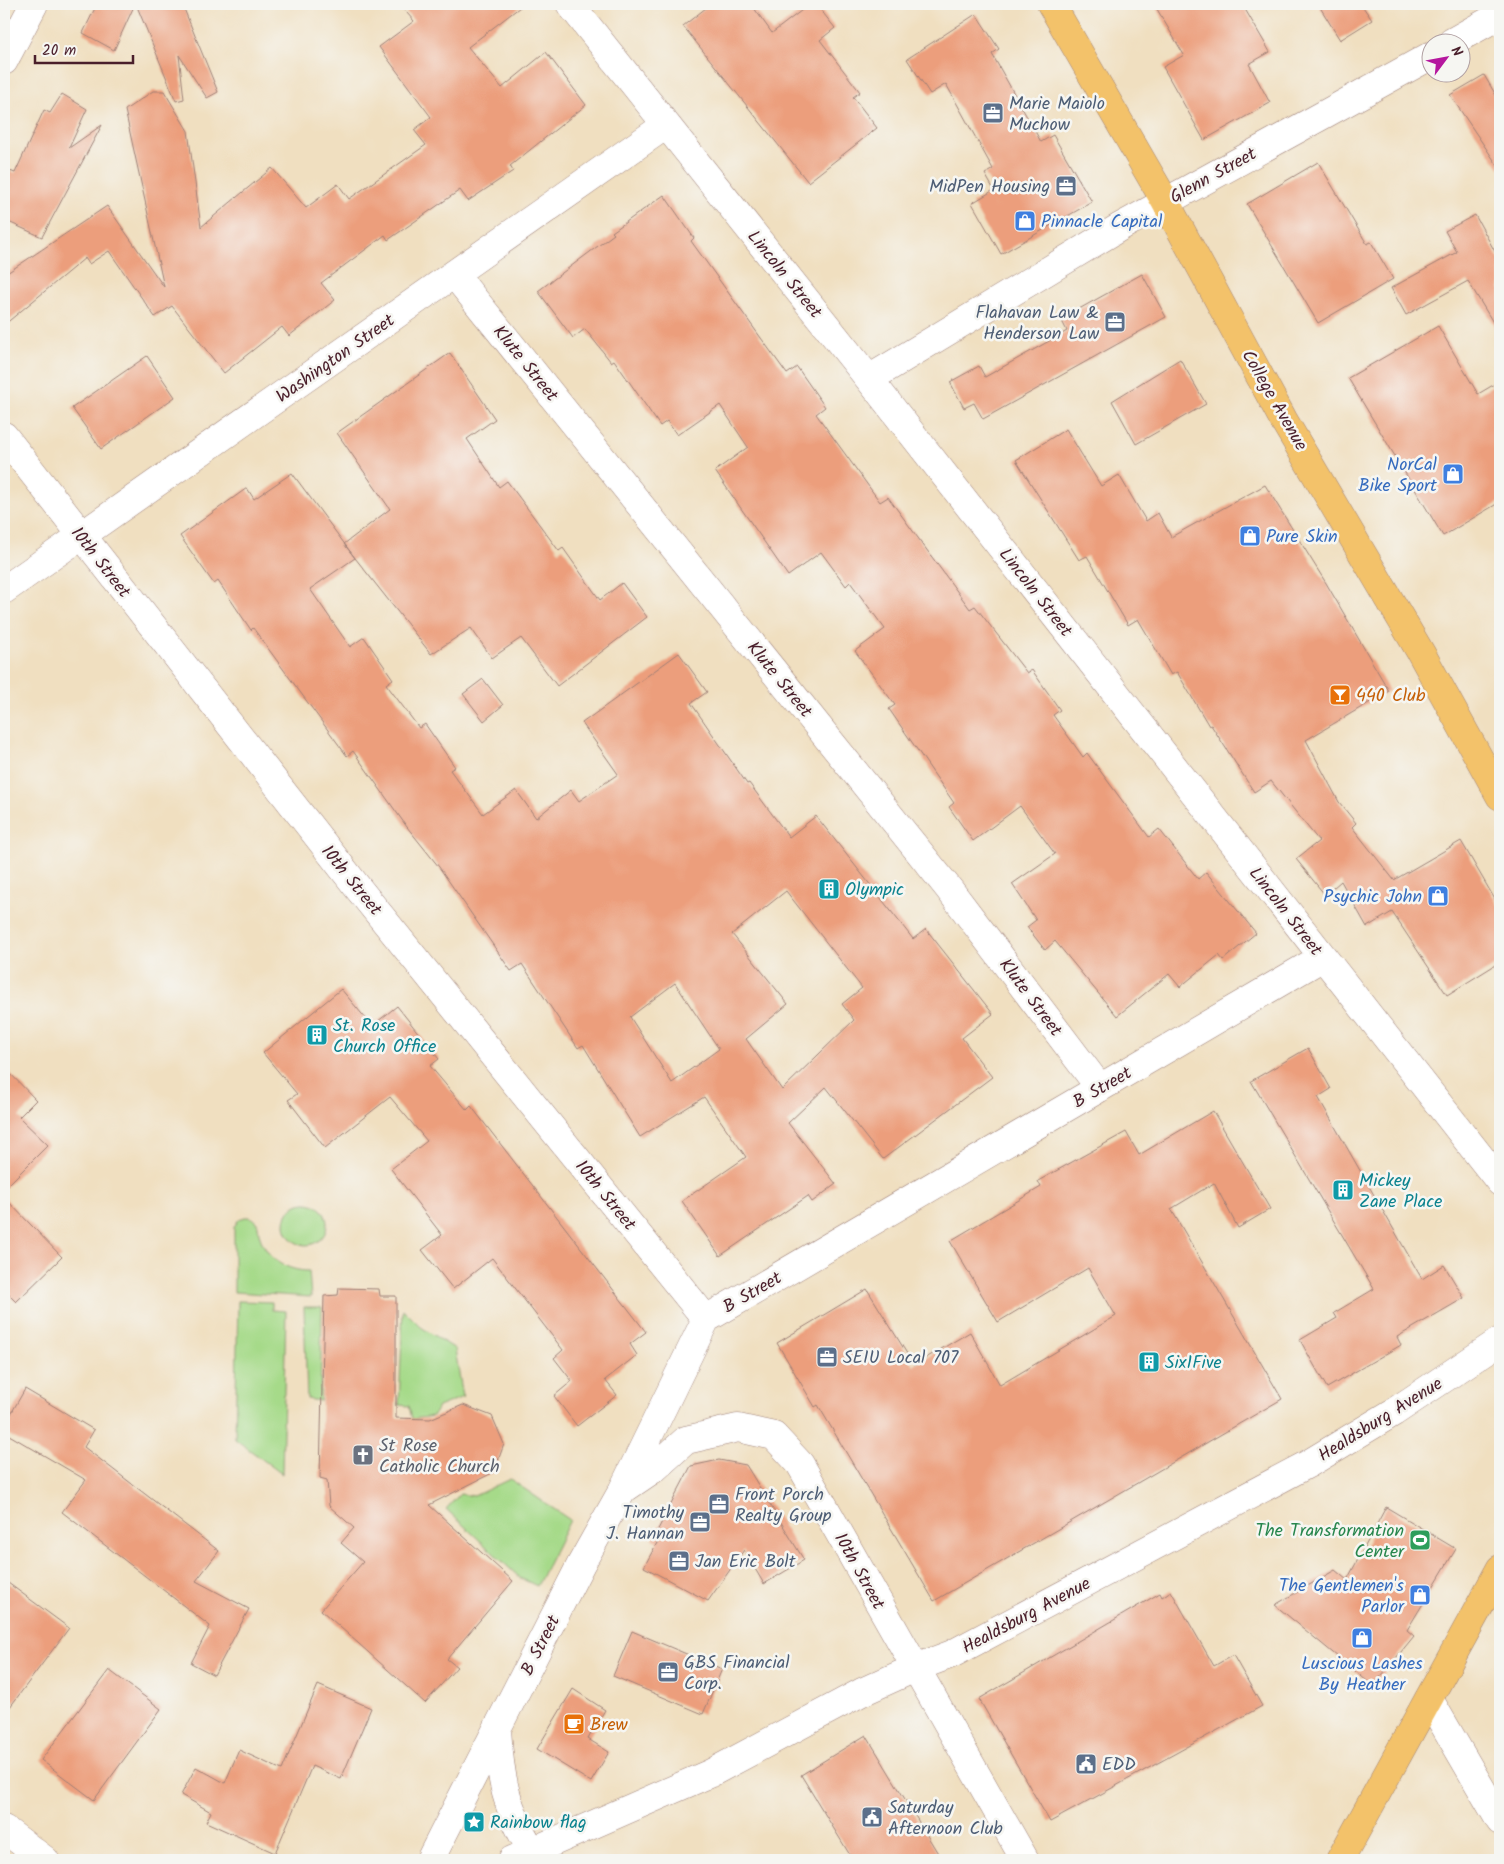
<svg xmlns="http://www.w3.org/2000/svg" width="1504" height="1864" viewBox="0 0 1504 1864" font-family="Kalam,sans-serif">
	<style>
		.green { fill: #a6da89; stroke: #787c5a }
		.building { fill: #ec9e7c; fill-rule: evenodd }
		.lines { fill: none; stroke-linecap: round; stroke-linejoin: round }
		.minor-casing { stroke: #9d7f76; stroke-width: 29 }
		.major-casing { stroke: #9d7f76; stroke-width: 29 }
		.minor { stroke: #fff; stroke-width: 28 }
		.major { stroke: #f3c26a; stroke-width: 28 }
		.labels { text-anchor: middle; stroke-width: 5; stroke-linejoin: round; paint-order: stroke }
		.service-label { font-size: 18px; fill: #4e5e75; stroke: #f6f6f2; text-anchor: start }
		.street-label { font-size: 18px; fill: #4a1f2b; stroke: #f6f6f2 }
		.shop-label { font-size: 18px; fill: #366cbe; stroke: #f6f6f2; text-anchor: end }
		.food-label { font-size: 18px; fill: #c56008; stroke: #f6f6f2; text-anchor: start }
		.culture-label { font-size: 18px; fill: #0d838f; stroke: #f6f6f2; text-anchor: start }
		.worship-label { font-size: 18px; fill: #5b616d; stroke: #f6f6f2; text-anchor: start }
		.leisure-label { font-size: 18px; fill: #27864d; stroke: #f6f6f2; text-anchor: end }
	</style>
	<rect width="100%" height="100%" fill="#f6f6f2"/>
	<filter id="ink" filterUnits="userSpaceOnUse"><feTurbulence type="fractalNoise" baseFrequency=".02" numOctaves="2"/><feDisplacementMap in="SourceGraphic" scale="10" xChannelSelector="R" yChannelSelector="G"/><feConvolveMatrix kernelMatrix="1 2 1 2 8 2 1 2 1" color-interpolation-filters="sRGB"/></filter>
	<filter id="wash" filterUnits="userSpaceOnUse"><feTurbulence type="fractalNoise" baseFrequency=".0096" numOctaves="4" result="noise"/><feDisplacementMap in="SourceGraphic" scale="20" xChannelSelector="R" yChannelSelector="G"/><feGaussianBlur stdDeviation="1.12" result="paint"/><feColorMatrix in="noise" values="0 0 0 0 0 0 0 0 0 0 0 0 0 0 0 0 0 1.4 0 .05"/><feComposite in="paint" operator="in"/></filter>
	<g filter="url(#wash)">
		<rect width="100%" height="100%" fill="#f0dfc0"/>
		<path class="green" d="M285 1224a21 21 0 1 1 42 0a21 21 0 1 1-42 0Z
			M245 1217C249 1217 253 1217 256 1221 259 1225 258 1232 260 1237 267 1259 287 1271 309 1271L311 1297 234 1292V1227L239 1219Z
			M238 1301 272 1302V1310L286 1311 282 1474 235 1439Z
			M304 1307H322L320 1401 307 1399Z
			M403 1309 421 1327 455 1349 463 1397 438 1407 433 1416 412 1419 409 1406 399 1405Z
			M510 1479 570 1520 537 1586 520 1578 446 1509 460 1494 474 1496Z"/>
		<g id="blocks">
			<path class="building" d="M97 4H135L114 50 83 33Z
				M136 4H182L218 92 207 98 179 55 184 99 176 101Z
				M399 4H524L468 47 502 88 546 52 586 105 510 166 513 171 468 201 460 190 388 240 385 235 321 283 335 300 289 336 282 327 224 373 172 306 155 317 109 251 89 264 85 258 4 325V275L107 206 164 287 125 110 153 91H164L188 131 201 227 272 168 306 208 338 184 349 199 426 145 414 130 431 117 379 47 414 21Z
				M711 4H751L772 33 810 4H816L835 28 820 40 860 92 853 97 877 128 808 182 683 26Z
				M1154 4H1242L1270 52 1249 64 1270 103 1204 140 1163 67 1184 55Z
				M1318 4H1361L1372 20 1340 40Z
				M976 14 999 49 992 54 1041 142 1053 135 1092 202 1001 254 972 203 994 190 985 174 993 169 946 84 930 94 907 59Z
				M1484 75 1500 102V169L1450 95Z
				M62 94 87 109 69 148 102 125 42 237 4 220V185L10 171 15 173 44 110 50 113Z
				M1318 162 1367 244 1371 242 1393 279 1318 323 1247 204Z
				M664 195 694 238 691 241 787 374 797 367 825 407 816 414 880 502 888 497 970 609 975 606 1027 673 1032 670 1060 710 1053 715 1083 757 1087 753 1149 837 1159 829 1198 879 1206 872 1256 933 1223 960 1219 955 1180 987 1169 974 1117 1016 1055 941 1045 950 1027 927 1036 920 1012 884 1055 854 1020 806 973 841 949 807 954 803 889 709 895 705 855 651 885 629 850 582 846 586 821 552 788 576 715 471 748 447 720 405 677 435 667 421 660 426 614 360 611 362 585 329 573 338 538 291 614 234 612 232Z
				M1475 215 1500 261V334L1468 281 1406 315 1391 288 1457 252 1445 231Z
				M1142 274 1166 317 983 419 974 403 964 408 950 382 979 366 985 377 1067 331 1061 319Z
				M1438 326 1478 394 1500 381V502L1443 536 1348 378Z
				M450 353 495 419 467 439 499 487 507 481 559 551 563 548 600 600 622 583 647 617 557 686 521 638 492 658 471 628 431 654 344 544 390 509 337 433Z
				M147 356 175 397 101 449 72 408Z
				M1180 359 1206 404 1136 444 1112 401Z
				M1066 429 1101 486 1119 475 1146 521 1158 513 1171 537 1265 485 1326 583 1389 691 1306 740 1339 802 1356 823 1352 827 1394 880 1461 841 1500 908V962L1447 995 1392 912 1367 927 1341 881 1325 895 1296 859 1319 841 1271 781 1254 792 1211 725 1209 726 1177 672 1171 675 1138 619 1128 625 1087 556 1079 560 1016 460Z
				M292 473 355 558 310 589 350 647 364 637 393 679 386 684 419 728 425 724 455 767 450 770 483 814 516 790 536 818 571 790 579 801 618 774 582 723 679 653 707 692 691 703 747 784 749 783 789 837 816 816 913 939 926 929 993 1014 962 1038 992 1077 883 1159 826 1087 788 1123 836 1184 812 1202 808 1196 720 1256 682 1201 746 1157 704 1097 640 1137 583 1045 578 1048 522 964 511 971 439 867 407 827 353 751 347 756 253 628 251 630 218 581 214 584 180 536 247 488 254 499ZM786 891 862 988 842 1004 854 1020 782 1090 746 1039 788 1004 732 934ZM675 983 719 1049 672 1083 630 1017Z
				M483 679 503 705 484 721 463 694Z
				M341 989 372 1026 397 1006 439 1059 430 1066 467 1110 471 1106 646 1332 630 1344 637 1355 605 1380 617 1395 577 1426 554 1396 572 1381 554 1358 563 1350 492 1258 453 1289 422 1250 442 1235 391 1169 427 1141 390 1097 325 1148 288 1100 297 1094 263 1053Z
				M1308 1048 1331 1089 1318 1097 1422 1279 1444 1265 1464 1298 1397 1337 1401 1345 1327 1388 1300 1340 1337 1318 1334 1313 1374 1289 1251 1081Z
				M4 1067 36 1100 19 1117 48 1145 4 1189Z
				M1213 1111 1270 1209 1238 1228 1214 1183 1171 1209 1282 1399 934 1601 818 1405 815 1407 777 1343 867 1289 914 1365 970 1332 1000 1385 1116 1316 1088 1268 998 1322 950 1241 1041 1187 1038 1181 1126 1132 1139 1155Z
				M4 1197 62 1257 16 1302 4 1290Z
				M339 1288 379 1289 380 1296H396V1418L430 1419 463 1405 492 1416 504 1444 494 1472 429 1505 513 1581 447 1659 457 1667 425 1703 321 1610 363 1562 341 1543 354 1528 329 1506 327 1480 320 1478 324 1296 338 1295Z
				M25 1389 94 1430 84 1447 219 1551 196 1581 249 1609 214 1675 191 1663 210 1626 62 1512 86 1480 4 1432V1426Z
				M719 1460 746 1465 804 1560 764 1584 744 1550 708 1601 644 1567 658 1541 653 1539 691 1466Z
				M1386 1507 1456 1549 1407 1630 1414 1636 1373 1686 1275 1605 1335 1570 1347 1580Z
				M4 1580 69 1628 4 1715Z
				M1171 1591 1214 1666 1233 1655 1262 1706 1050 1822 979 1699 1160 1593 1162 1597Z
				M632 1631 722 1669 703 1714 613 1676Z
				M109 1670 161 1709 94 1800 41 1760Z
				M318 1685 371 1708 341 1779 312 1766 275 1853 206 1822 211 1812 181 1795 196 1767 225 1783 239 1750 282 1770Z
				M573 1689 605 1710 588 1739 609 1752 591 1782 537 1749Z
				M866 1735 942 1860H853L801 1775Z"/>
		</g>
	</g>
	<g filter="url(#ink)">
		<use href="#blocks" fill-opacity="0" stroke="#9d7f76" stroke-width="1"/>
		<g class="lines">
			<g class="minor-casing">
				<path id="minor" d="M570 4 869 379 1500 1182
					M1452 42 1500 15
					M4 61 34 4
					M454 274 949 889 1100 1088
					M869 379 1120 227 1432 55
					M4 436 358 888 706 1319
					M4 590 666 125
					M624 1489 655 1468 686 1440 738 1428 774 1436 800 1464 1025 1860
					M1429 1699 1500 1821
					M497 1729C500 1778 506 1809 532 1851
					M4 1829 45 1860
					M430 1860 581 1564 622 1491 706 1319 1323 957
					M512 1860 711 1773 862 1692 915 1668 952 1654 1308 1464 1394 1412 1500 1341"/>
			</g>
			<g class="major-casing">
				<path id="major" d="M1051 4 1165 201 1283 419 1421 653 1500 796
					M1340 1860 1500 1569"/>
			</g>
			<use href="#minor" class="minor"/>
			<use href="#major" class="major"/>
		</g>
	</g>
	<defs>
		<g id="office-square" transform="scale(1.125)"><rect x="-9" y="-9" width="18" height="18" rx="4" fill="#5c6f8a" stroke="#f6f6f2"/><path d="M-6-3h4V-5.5h4V-3h4V5H-6ZM-1-4.5V-3h2v-1.5ZM-6 0V1H6V0Z" fill="#fff"/></g>
		<g id="shop-square" transform="scale(1.125)"><rect x="-9" y="-9" width="18" height="18" rx="4" fill="#3f7fe0" stroke="#f6f6f2"/><path d="M-5-2.5h2.3a2.7 3.5 0 0 1 5.4 0H5L5.5 6h-11ZM-1.5-2.5h3a1.5 2.3 0 0 0-3 0Z" fill="#fff"/></g>
		<g id="bar-square" transform="scale(1.125)"><rect x="-9" y="-9" width="18" height="18" rx="4" fill="#e8710a" stroke="#f6f6f2"/><path d="M-6-5H6L.8 .8V4.5H3.5V6h-7V4.5H-.8V.8Z" fill="#fff"/></g>
		<g id="building-square" transform="scale(1.125)"><rect x="-9" y="-9" width="18" height="18" rx="4" fill="#0f9aa8" stroke="#f6f6f2"/><path d="M-4-6H4V6H1V3H-1V6H-4ZM-2.5-4.3h1.7v1.8h-1.7ZM.8-4.3h1.7v1.8H.8ZM-2.5-1h1.7V.8h-1.7ZM.8-1h1.7V.8H.8Z" fill="#fff"/></g>
		<g id="church-square" transform="scale(1.125)"><rect x="-9" y="-9" width="18" height="18" rx="4" fill="#6b7280" stroke="#f6f6f2"/><path d="M-1.2-6h2.4v3.5h3.3v2.4h-3.3V6h-2.4V-.1h-3.3v-2.4h3.3Z" fill="#fff"/></g>
		<g id="stadium-square" transform="scale(1.125)"><rect x="-9" y="-9" width="18" height="18" rx="4" fill="#2e9e5b" stroke="#f6f6f2"/><path d="M0-5a6.5 5 0 1 0 0 10a6.5 5 0 1 0 0-10ZM-3.5-1.8h7v3.6h-7Z" fill="#fff"/></g>
		<g id="cafe-square" transform="scale(1.125)"><rect x="-9" y="-9" width="18" height="18" rx="4" fill="#e8710a" stroke="#f6f6f2"/><path d="M-5.5-4.5H6V0H3Q3 3.5 0 3.5H-2.5Q-5.5 3.5-5.5 0ZM3-3.2v2h1.7v-2ZM-6 4.5H4V6H-6Z" fill="#fff"/></g>
		<g id="civic-square" transform="scale(1.125)"><rect x="-9" y="-9" width="18" height="18" rx="4" fill="#5c6f8a" stroke="#f6f6f2"/><path d="M-.6-6.5H3V-4.5H.6V-3L4-1V1h2V6H-6V1h2V-1L-.6-3ZM-1.2 2.5V6h2.4V2.5Z" fill="#fff"/></g>
		<g id="sight-square" transform="scale(1.125)"><rect x="-9" y="-9" width="18" height="18" rx="4" fill="#0f9aa8" stroke="#f6f6f2"/><path d="M0-6L1.8-2.2L6-1.7L2.9 1.2L3.7 5.4L0 3.3L-3.7 5.4L-2.9 1.2L-6-1.7L-1.8-2.2Z" fill="#fff"/></g>
	</defs>
	<g fill-rule="evenodd">
		<use href="#office-square" x="993" y="113"/>
		<use href="#office-square" x="1066" y="186"/>
		<use href="#shop-square" x="1025" y="221"/>
		<use href="#office-square" x="1115" y="322"/>
		<use href="#shop-square" x="1453" y="474"/>
		<use href="#shop-square" x="1250" y="536"/>
		<use href="#bar-square" x="1340" y="695"/>
		<use href="#building-square" x="829" y="889"/>
		<use href="#shop-square" x="1438" y="896"/>
		<use href="#building-square" x="317" y="1035"/>
		<use href="#building-square" x="1343" y="1190"/>
		<use href="#office-square" x="827" y="1357"/>
		<use href="#building-square" x="1149" y="1362"/>
		<use href="#church-square" x="363" y="1455"/>
		<use href="#office-square" x="719" y="1504"/>
		<use href="#office-square" x="700" y="1522"/>
		<use href="#stadium-square" x="1420" y="1540"/>
		<use href="#office-square" x="679" y="1561"/>
		<use href="#shop-square" x="1420" y="1595"/>
		<use href="#shop-square" x="1362" y="1638"/>
		<use href="#office-square" x="668" y="1672"/>
		<use href="#cafe-square" x="574" y="1724"/>
		<use href="#civic-square" x="1086" y="1764"/>
		<use href="#civic-square" x="872" y="1817"/>
		<use href="#sight-square" x="474" y="1822"/>
	</g>
	<g class="labels">
		<g class="service-label">
			<text x="1009" y="109">Marie Maiolo<tspan x="1009" dy="21">Muchow</tspan></text>
			<text x="1050" y="192" text-anchor="end">MidPen Housing</text>
			<text x="1099" y="318" text-anchor="end">Flahavan Law &amp;<tspan x="1099" dy="21">Henderson Law</tspan></text>
			<text x="843" y="1363">SEIU Local 707</text>
			<text x="735" y="1500">Front Porch<tspan x="735" dy="21">Realty Group</tspan></text>
			<text x="684" y="1518" text-anchor="end">Timothy<tspan x="684" dy="21">J. Hannan</tspan></text>
			<text x="695" y="1567">Jan Eric Bolt</text>
			<text x="684" y="1668">GBS Financial<tspan x="684" dy="21">Corp.</tspan></text>
			<text x="1102" y="1770">EDD</text>
			<text x="888" y="1813">Saturday<tspan x="888" dy="21">Afternoon Club</tspan></text>
		</g>
		<g class="street-label">
			<text transform="translate(1213 175) rotate(-29)" y="6">Glenn Street</text>
			<text transform="translate(785 274) rotate(51)" y="6">Lincoln Street</text>
			<text transform="translate(335 358) rotate(-35)" y="6">Washington Street</text>
			<text transform="translate(526 363) rotate(51)" y="6">Klute Street</text>
			<text transform="translate(1275 400) rotate(60)" y="6">College Avenue</text>
			<text transform="translate(101 562) rotate(52)" y="6">10th Street</text>
			<text transform="translate(1036 592) rotate(52)" y="6">Lincoln Street</text>
			<text transform="translate(780 679) rotate(51)" y="6">Klute Street</text>
			<text transform="translate(352 880) rotate(51)" y="6">10th Street</text>
			<text transform="translate(1286 911) rotate(52)" y="6">Lincoln Street</text>
			<text transform="translate(1031 997) rotate(53)" y="6">Klute Street</text>
			<text transform="translate(1102 1087) rotate(-30)" y="6">B Street</text>
			<text transform="translate(606 1195) rotate(51)" y="6">10th Street</text>
			<text transform="translate(752 1292) rotate(-30)" y="6">B Street</text>
			<text transform="translate(1380 1419) rotate(-32)" y="6">Healdsburg Avenue</text>
			<text transform="translate(860 1571) rotate(61)" y="6">10th Street</text>
			<text transform="translate(1026 1615) rotate(-28)" y="6">Healdsburg Avenue</text>
			<text transform="translate(540 1645) rotate(-63)" y="6">B Street</text>
		</g>
		<g class="shop-label">
			<text x="1041" y="227" text-anchor="start">Pinnacle Capital</text>
			<text x="1437" y="470">NorCal<tspan x="1437" dy="21">Bike Sport</tspan></text>
			<text x="1266" y="542" text-anchor="start">Pure Skin</text>
			<text x="1422" y="902">Psychic John</text>
			<text x="1404" y="1591">The Gentlemen's<tspan x="1404" dy="21">Parlor</tspan></text>
			<text x="1362" y="1669" text-anchor="middle">Luscious Lashes<tspan x="1362" dy="21">By Heather</tspan></text>
		</g>
		<g class="food-label">
			<text x="1356" y="701">440 Club</text>
			<text x="590" y="1730">Brew</text>
		</g>
		<g class="culture-label">
			<text x="845" y="895">Olympic</text>
			<text x="333" y="1031">St. Rose<tspan x="333" dy="21">Church Office</tspan></text>
			<text x="1359" y="1186">Mickey<tspan x="1359" dy="21">Zane Place</tspan></text>
			<text x="1165" y="1368">Six1Five</text>
			<text x="490" y="1828">Rainbow flag</text>
		</g>
		<g class="worship-label">
			<text x="379" y="1451">St Rose<tspan x="379" dy="21">Catholic Church</tspan></text>
		</g>
		<g class="leisure-label">
			<text x="1404" y="1536">The Transformation<tspan x="1404" dy="21">Center</tspan></text>
		</g>
	</g>
	<rect width="1504" height="1864" fill="none" stroke="#f6f6f2" stroke-width="20"/>
	<g transform="translate(1446 58) rotate(58)"><circle r="24" fill="#f6f6f2" stroke="#b1a0a2"/>
	<path d="M0-4L9 19L0 12L-9 19Z" fill="#b5179e"/>
	<text y="-8" font-size="14" font-weight="bold" text-anchor="middle" fill="#4a1f2b">N</text>
	</g>
	<path d="M35 55v8h98v-8" fill="none" stroke="#4a1f2b" stroke-width="2.5"/>
	<text x="42" y="55" font-size="15" fill="#4a1f2b" stroke="#f6f6f2" stroke-width="4" paint-order="stroke">20 m</text>
</svg>
